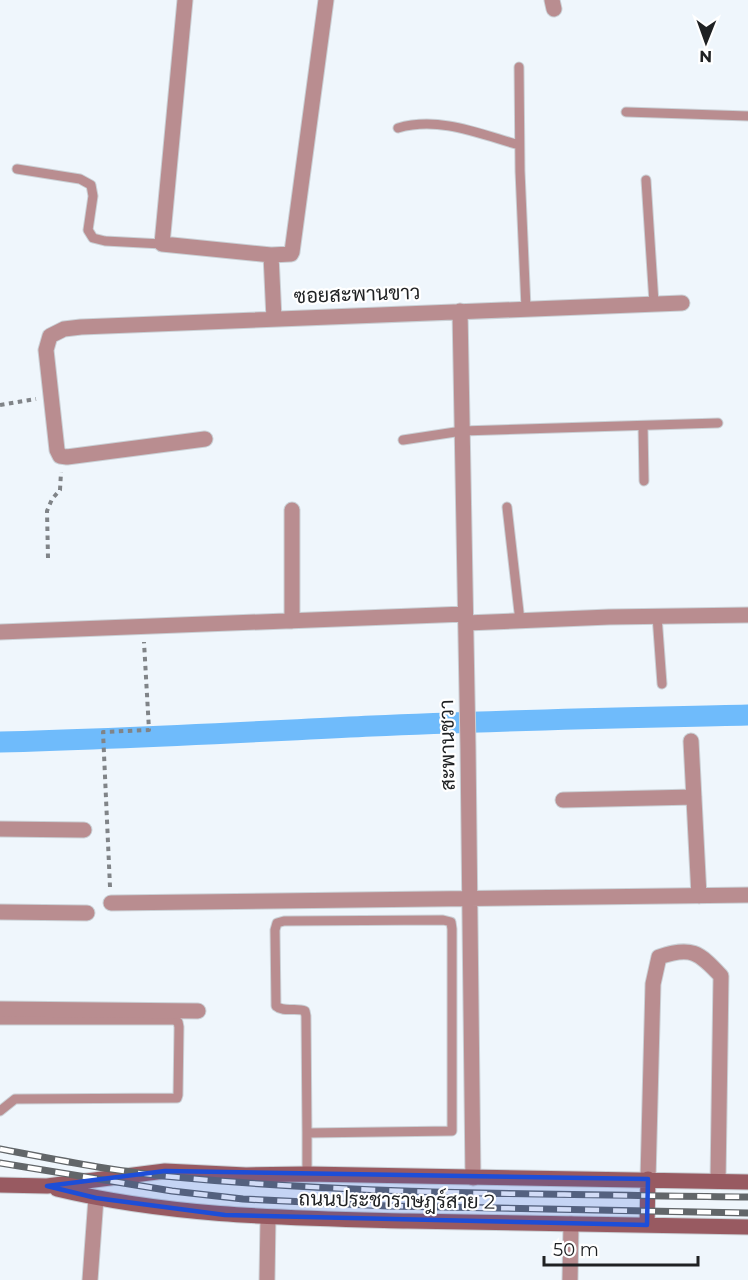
<svg xmlns="http://www.w3.org/2000/svg" width="748" height="1280" viewBox="0 0 748 1280" font-family="Montserrat,Sarabun,sans-serif">
	<style>
		.lines { fill: none; stroke-linecap: round; stroke-linejoin: round }
		.canal { stroke: #6fbbfb; stroke-width: 21 }
		.lane-casing { stroke: #cad0d5; stroke-width: 11 }
		.street-casing { stroke: #cad0d5; stroke-width: 17 }
		.secondary-casing { stroke: #cad0d5; stroke-width: 17 }
		.path { stroke: #808488; stroke-width: 4; stroke-dasharray: 4.5 4.5; stroke-linecap: butt }
		.lane { stroke: #b98d90; stroke-width: 9 }
		.street { stroke: #b98d90; stroke-width: 15 }
		.secondary { stroke: #985a61; stroke-width: 15 }
		.rail-casing { stroke: #626669; stroke-width: 7 }
		.rail { stroke: #fff; stroke-width: 4.5; stroke-dasharray: 14; stroke-linecap: butt }
		.marked { fill: #1d4ed8; fill-opacity: 0.2; stroke: #1d4ed8; stroke-width: 4.5; stroke-linejoin: round }
		.labels { text-anchor: middle; stroke-width: 4.5; stroke-linejoin: round; paint-order: stroke }
		.street-label { font-size: 20px; fill: #1f2123; stroke: #fff }
	</style>
	<rect width="100%" height="100%" fill="#eff6fc"/>
	<g class="lines">
		<path class="canal" d="M0 742C124 739 248 732 372 726 497 720 623 718 748 715"/>
		<g class="lane-casing">
			<path id="lane" d="M519 67 520 171 526 308
				M626 112 748 116
				M398 128C439 116 480 134 519 145
				M17 169 80 179 91 185 93 196 88 230 93 238 105 241 162 244
				M646 180 654 303
				M643 426 644 481
				M403 440 462 431 718 423
				M507 507 520 621
				M657 616 662 684
				M443 920 451 922 452 929V1131L307 1133 306 1016 305 1011C295 1007 284 1013 276 1006L275 930 277 923 284 921Z
				M0 1020H174L178 1022 179 1027 178 1095 177 1098 15 1099 0 1111
				M307 1174V1133"/>
		</g>
		<g class="street-casing">
			<path id="street" d="M185 0 162 244 271 255
				M552 0 554 9
				M460 311 468 748 473 1178
				M274 319 271 255 291 254 292 252 326 0
				M205 439 67 457 60 456 57 450 46 350 50 336 64 329 81 327 682 303
				M292 510V621
				M466 623 609 617 748 615
				M0 632 465 614
				M691 741 699 896
				M563 800 694 797
				M0 829 84 830
				M111 903 748 895
				M0 912 87 913
				M0 1009 198 1011
				M648 1179 653 984 659 957C691 946 699 952 721 976L718 1181
				M90 1280 96 1198
				M267 1280 268 1218
				M570 1280 571 1224"/>
		</g>
		<g class="secondary-casing">
			<path id="secondary" d="M0 1185 47 1186 165 1171 246 1175 307 1174 748 1182
				M57 1189C173 1217 290 1218 408 1221 522 1223 635 1225 748 1227
				M647 1225 648 1179"/>
		</g>
		<path class="path" d="M0 405 36 399
			M48 558 47 511 52 499 60 490 61 472
			M110 887 103 732 149 730 144 642"/>
		<use href="#lane" class="lane"/>
		<use href="#street" class="street"/>
		<use href="#secondary" class="secondary"/>
		<g class="rail-casing">
			<path id="rail" d="M0 1149C58 1160 116 1172 175 1177 365 1195 557 1194 748 1197
				M0 1163 172 1191 243 1199 388 1206 748 1213"/>
		</g>
		<use href="#rail" class="rail"/>
	</g>
	<path class="marked" d="M165 1171 648 1179 647 1225 225 1215 96 1198 47 1186Z"/>
	<g class="labels">
		<g class="street-label">
			<text transform="translate(357 294) rotate(-2)" y="7">ซอยสะพานขาว</text>
			<text transform="translate(447 745) rotate(-91)" y="7">สะพานชวา</text>
			<text transform="translate(397 1200) rotate(1)" y="7">ถนนประชาราษฎร์สาย 2</text>
		</g>
	</g>
	<g transform="translate(706 42) rotate(181)" stroke="#ffffff" stroke-width="4.5" paint-order="stroke">
	<path d="M0-4.5L10 22L0 15L-10 22Z" fill="#1f2123"/>
	<text y="-9" font-size="16" font-weight="bold" text-anchor="middle" fill="#1f2123">N</text>
	</g>
	<path d="M544 1256v9h154v-9" fill="none" stroke="#1f2123" stroke-width="3"/>
	<text x="553" y="1256" font-size="18" fill="#1f2123" stroke="#ffffff" stroke-width="4.5" paint-order="stroke">50 m</text>
</svg>
